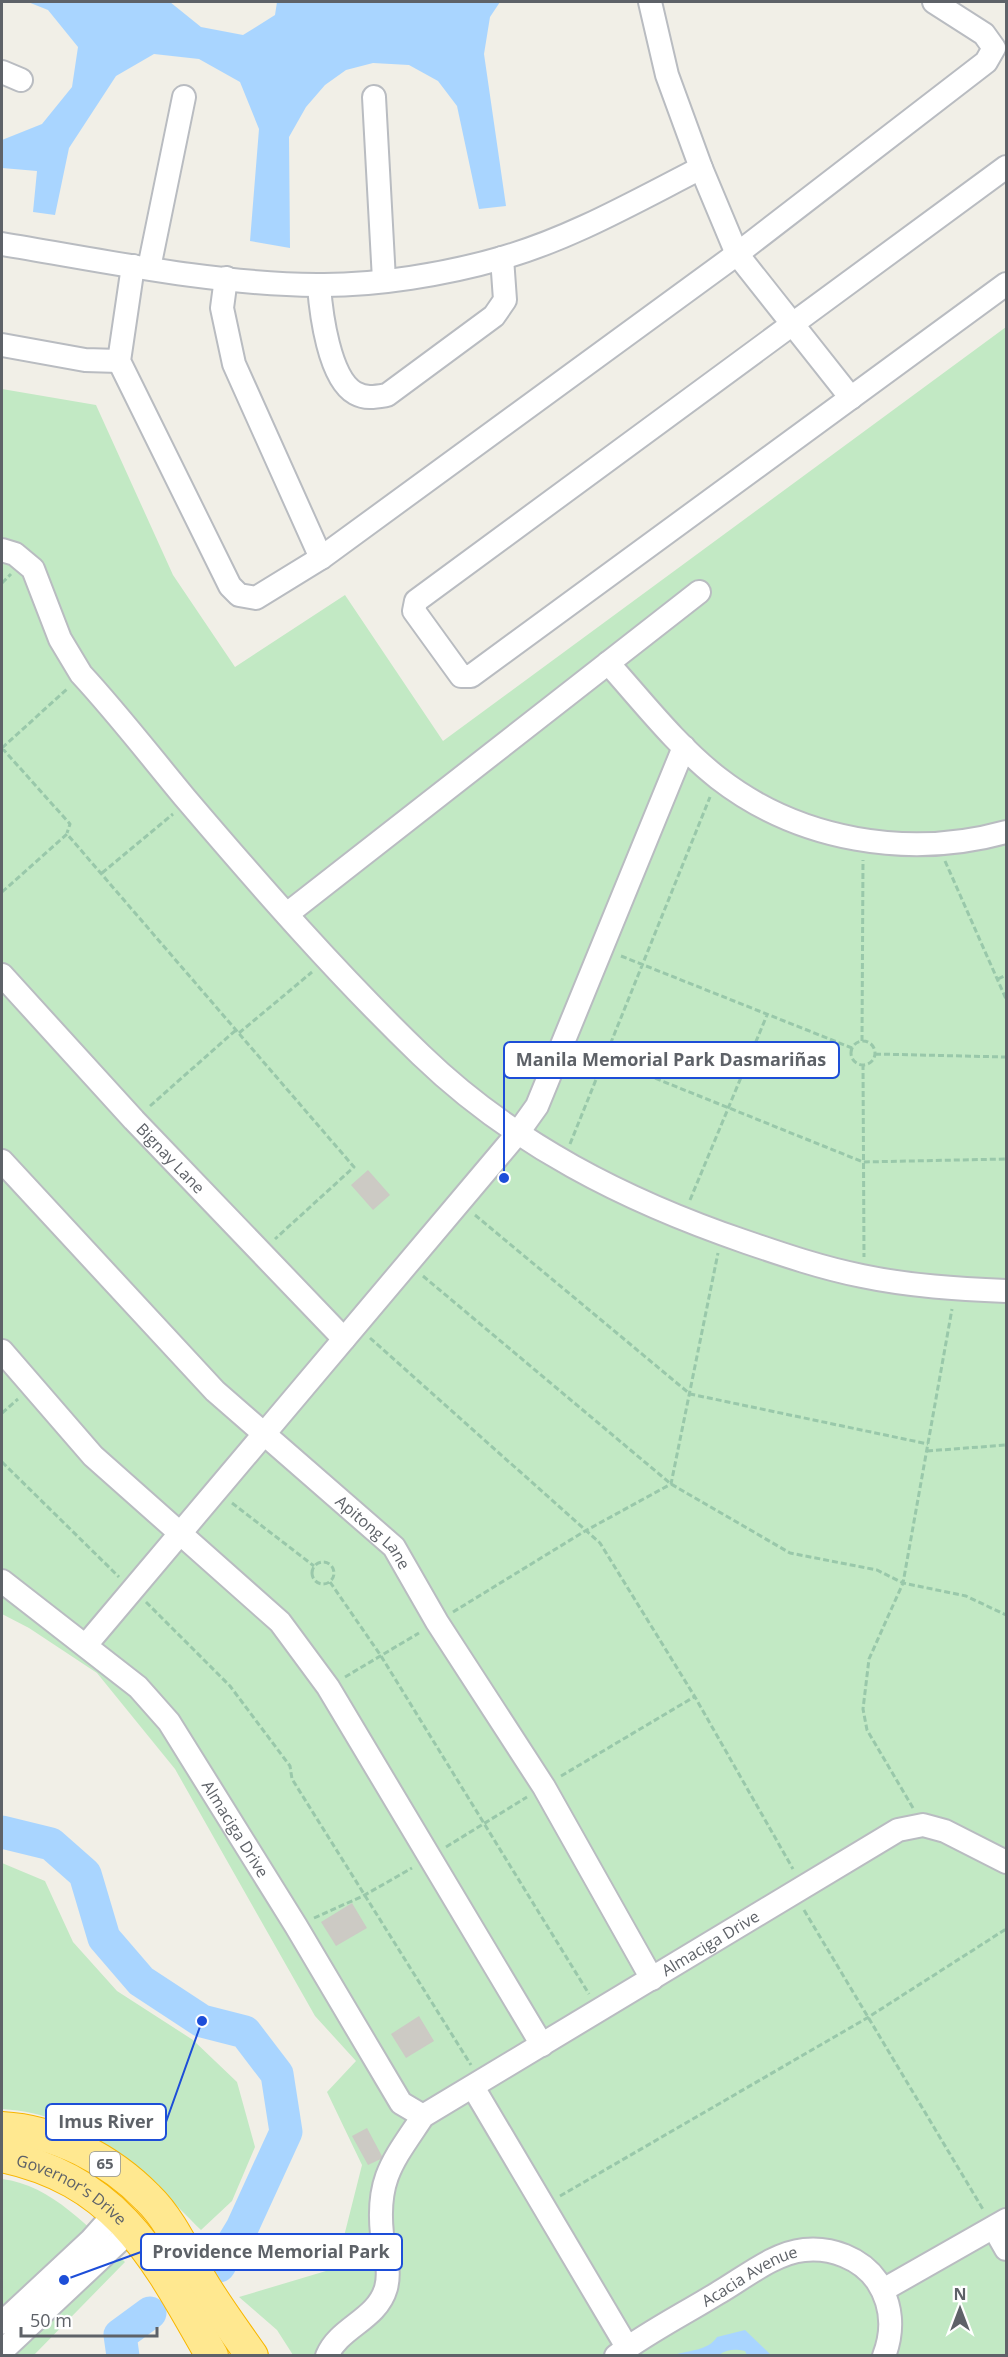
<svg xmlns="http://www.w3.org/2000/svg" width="1008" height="2357" viewBox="0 0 1008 2357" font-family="'Open Sans',sans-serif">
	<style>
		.green { fill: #c2e9c4 }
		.water { fill: #a9d5ff }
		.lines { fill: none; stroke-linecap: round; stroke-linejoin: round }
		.river { stroke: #a9d5ff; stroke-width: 33 }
		.building { fill: #cccac4 }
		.minor-casing { stroke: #b9bcc1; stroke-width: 26 }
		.highway-casing { stroke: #f8b600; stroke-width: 34 }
		.path { stroke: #99c8aa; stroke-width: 3; stroke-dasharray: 6 3; stroke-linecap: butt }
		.minor { stroke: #fff; stroke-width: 22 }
		.highway { stroke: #ffe890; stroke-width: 32 }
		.labels { text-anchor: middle; stroke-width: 4.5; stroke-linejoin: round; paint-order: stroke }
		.shield { fill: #fff; stroke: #8e9195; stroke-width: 1.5 }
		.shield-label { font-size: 15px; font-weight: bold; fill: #5e6268 }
		.street-label { font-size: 16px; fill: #5e6268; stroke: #fff }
		.leader { fill: none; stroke: #1d4ed8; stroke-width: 2 }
		.callout-dot { fill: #1d4ed8; stroke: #fff; stroke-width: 2 }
		.callout { fill: #fff; stroke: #1d4ed8; stroke-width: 2 }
		.callout-label { font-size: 18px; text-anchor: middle; font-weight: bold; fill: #5e6268 }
	</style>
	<rect width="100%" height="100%" fill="#f1efe7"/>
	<path class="green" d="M1006 327V2355H293L277 2330 239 2297 336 2268 362 2165 327 2092 356 2061 315 2016 175 1769 97 1673 29 1628 2 1614V389L96 405 173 575 235 667 345 595 443 741Z
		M2 1863 45 1881 73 1942 117 1991 193 2040 237 2082 255 2147 232 2201 201 2230C145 2173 87 2114 2 2109Z
		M2 2179C52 2185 90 2229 125 2262L34 2355 2 2356Z"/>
	<path class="water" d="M28 2H170L201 27 243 35 275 15 277 2H500L490 17 484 54 506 206 479 209 457 106 438 81 409 65 373 63 346 70 325 85 306 107 289 137 290 248 250 241 259 129 240 82 199 59 154 54 116 76 69 148 55 215 33 212 37 171 2 168V140L42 124 72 87 78 47 48 10Z
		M745 2330 771 2355H747L745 2351C735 2349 727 2349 719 2355H674C689 2350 708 2351 717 2337Z"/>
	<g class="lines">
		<path class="river" d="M2 1832 51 1844 85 1874 104 1938 141 1981 202 2021 245 2032 277 2074 286 2132 242 2228 219 2266
			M123 2356 120 2335 150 2313"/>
	</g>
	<path class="building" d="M368 1170 390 1195 373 1210 351 1185Z
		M352 1903 367 1928 336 1946 321 1922Z
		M419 2016 434 2041 406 2058 391 2034Z
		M367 2128 383 2158 368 2165 352 2136Z"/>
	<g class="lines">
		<g class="minor-casing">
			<g id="minor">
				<path d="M650 2 667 75 701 168 737 254 851 398"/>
				<path d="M2 72 21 80"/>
				<path d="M374 97 384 280"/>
				<path d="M1006 167 416 601 414 611 461 676H471L1006 284"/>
				<path d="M2 244C105 261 212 284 317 285 375 286 447 274 502 258 572 238 636 201 701 168"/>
				<path d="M133 266 119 361 230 586 239 595 256 598 321 558 737 254 986 62 994 48 984 34 934 2"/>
				<path d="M149 268 184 97"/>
				<path d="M226 278 222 308 234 364 321 558"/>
				<path d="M319 286C321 313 329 378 355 393 366 399 375 397 387 395L494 316 505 300 502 258"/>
				<path d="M2 345 85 360 119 361"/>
				<path d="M2 550 15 554 33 569 60 639 81 674C118 714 151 757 186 799 261 887 338 975 421 1055 513 1144 626 1201 746 1242 784 1255 822 1268 862 1276 909 1286 959 1289 1006 1291"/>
				<path d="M608 663C643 702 676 745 718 778 799 841 909 859 1006 832"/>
				<path d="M287 914 699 592"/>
				<path id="s1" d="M2 975 134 1120 344 1339"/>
				<path id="s2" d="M2 1161 215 1391 394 1547 437 1622 544 1787 652 1979"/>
				<path d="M2 1351 93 1456 280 1622 328 1687 542 2045"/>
				<path id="s3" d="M2 1581 138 1687 169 1722 296 1926 401 2103 423 2116"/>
				<path d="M86 1645 517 1134 537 1106 684 747"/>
				<path d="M473 2087 627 2347"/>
				<path d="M994 2228 1006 2249"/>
				<path d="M883 2290 1006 2220"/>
				<path d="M2 2323 91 2240 116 2212"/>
				<path d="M2 2351 132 2229"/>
				<path id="s4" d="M327 2356C339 2327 377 2320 386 2288 391 2269 384 2253 382 2234 376 2178 394 2160 423 2116L898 1830 923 1825 945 1831 1006 1862"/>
				<path id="s5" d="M616 2356C648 2332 684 2314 718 2293 744 2278 774 2253 804 2250 831 2247 861 2258 877 2281 892 2304 894 2330 884 2356"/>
			</g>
		</g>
		<g class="highway-casing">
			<g id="highway">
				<path d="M2 2128C56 2131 110 2159 148 2198 170 2219 185 2253 200 2279 216 2306 234 2330 252 2356"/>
				<path id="s6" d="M2 2156C120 2181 157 2260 212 2356"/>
			</g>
		</g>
		<path class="path" d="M2 583 11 574
			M2 748 70 824 67 833
			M2 748 67 689
			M945 861 1006 999
			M102 873 173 814
			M2 892 67 834 354 1167 275 1239
			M621 956 852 1048
			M998 979 1006 975
			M239 1033 312 972
			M851 1053a12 12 0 1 1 24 0a12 12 0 1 1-24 0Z
			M862 1041 863 860
			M875 1054 1006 1057
			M605 1058 863 1162 1006 1159
			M863 1064 864 1257
			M150 1106 236 1030
			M570 1144 710 797
			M690 1200 767 1015
			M475 1215 690 1394 928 1444
			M423 1276 671 1484 790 1553 877 1570 903 1583 966 1596 1006 1615
			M370 1338 600 1543 695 1697 793 1869
			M2 1413 18 1399
			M927 1451 1006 1445
			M2 1462 119 1577
			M232 1503 314 1566
			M312 1573a11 11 0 1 1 22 0a11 11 0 1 1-22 0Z
			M330 1582 381 1656 589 1994
			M146 1602 230 1686 290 1766 292 1779 471 2065
			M453 1612 585 1531 671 1484 718 1253
			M345 1677 419 1633
			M561 1776 694 1697
			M913 1808 867 1730 863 1709 869 1659 903 1583 952 1309
			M446 1847 527 1797
			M804 1910 984 2211
			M314 1918 363 1896 412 1868
			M560 2196 867 2018 1006 1929"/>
		<use href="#minor" class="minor"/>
		<use href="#highway" class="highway"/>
	</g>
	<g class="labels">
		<rect class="shield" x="90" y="2152" width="30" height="24" rx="4.5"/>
		<g class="shield-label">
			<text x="105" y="2169">65</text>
		</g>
		<g class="street-label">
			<text dy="6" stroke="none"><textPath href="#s1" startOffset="249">Bignay Lane</textPath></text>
			<text dy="6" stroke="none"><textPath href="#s2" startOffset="526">Apitong Lane</textPath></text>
			<text dy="6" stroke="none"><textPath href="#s3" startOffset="345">Almaciga Drive</textPath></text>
			<text dy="6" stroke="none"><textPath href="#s4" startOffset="610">Almaciga Drive</textPath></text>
			<text dy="6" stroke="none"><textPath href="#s6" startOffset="78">Governor's Drive</textPath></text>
			<text dy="6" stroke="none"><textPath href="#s5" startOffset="156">Acacia Avenue</textPath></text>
		</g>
	</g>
	<path class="leader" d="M504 1178L504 1060M202 2021L166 2122M64 2280L141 2252"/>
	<g class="callout-dot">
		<circle cx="504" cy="1178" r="6"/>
		<circle cx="202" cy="2021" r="6"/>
		<circle cx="64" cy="2280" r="6"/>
	</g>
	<g class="callout">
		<rect x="504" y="1042" width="335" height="36" rx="6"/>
		<rect x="46" y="2104" width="120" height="36" rx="6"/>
		<rect x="141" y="2234" width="261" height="36" rx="6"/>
	</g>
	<g class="callout-label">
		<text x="671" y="1066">Manila Memorial Park Dasmariñas</text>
		<text x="106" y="2128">Imus River</text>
		<text x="271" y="2258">Providence Memorial Park</text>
	</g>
	<rect width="1008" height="2357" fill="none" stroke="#5e6268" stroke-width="6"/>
	<g transform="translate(960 2309)" stroke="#ffffff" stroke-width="4.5" paint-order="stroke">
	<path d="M0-4.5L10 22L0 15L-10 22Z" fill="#5e6268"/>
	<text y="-9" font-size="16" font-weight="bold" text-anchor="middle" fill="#5e6268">N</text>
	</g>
	<path d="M21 2327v9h136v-9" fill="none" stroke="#5e6268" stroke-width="3"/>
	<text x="30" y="2327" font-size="18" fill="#5e6268" stroke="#ffffff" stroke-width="4.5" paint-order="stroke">50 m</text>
</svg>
